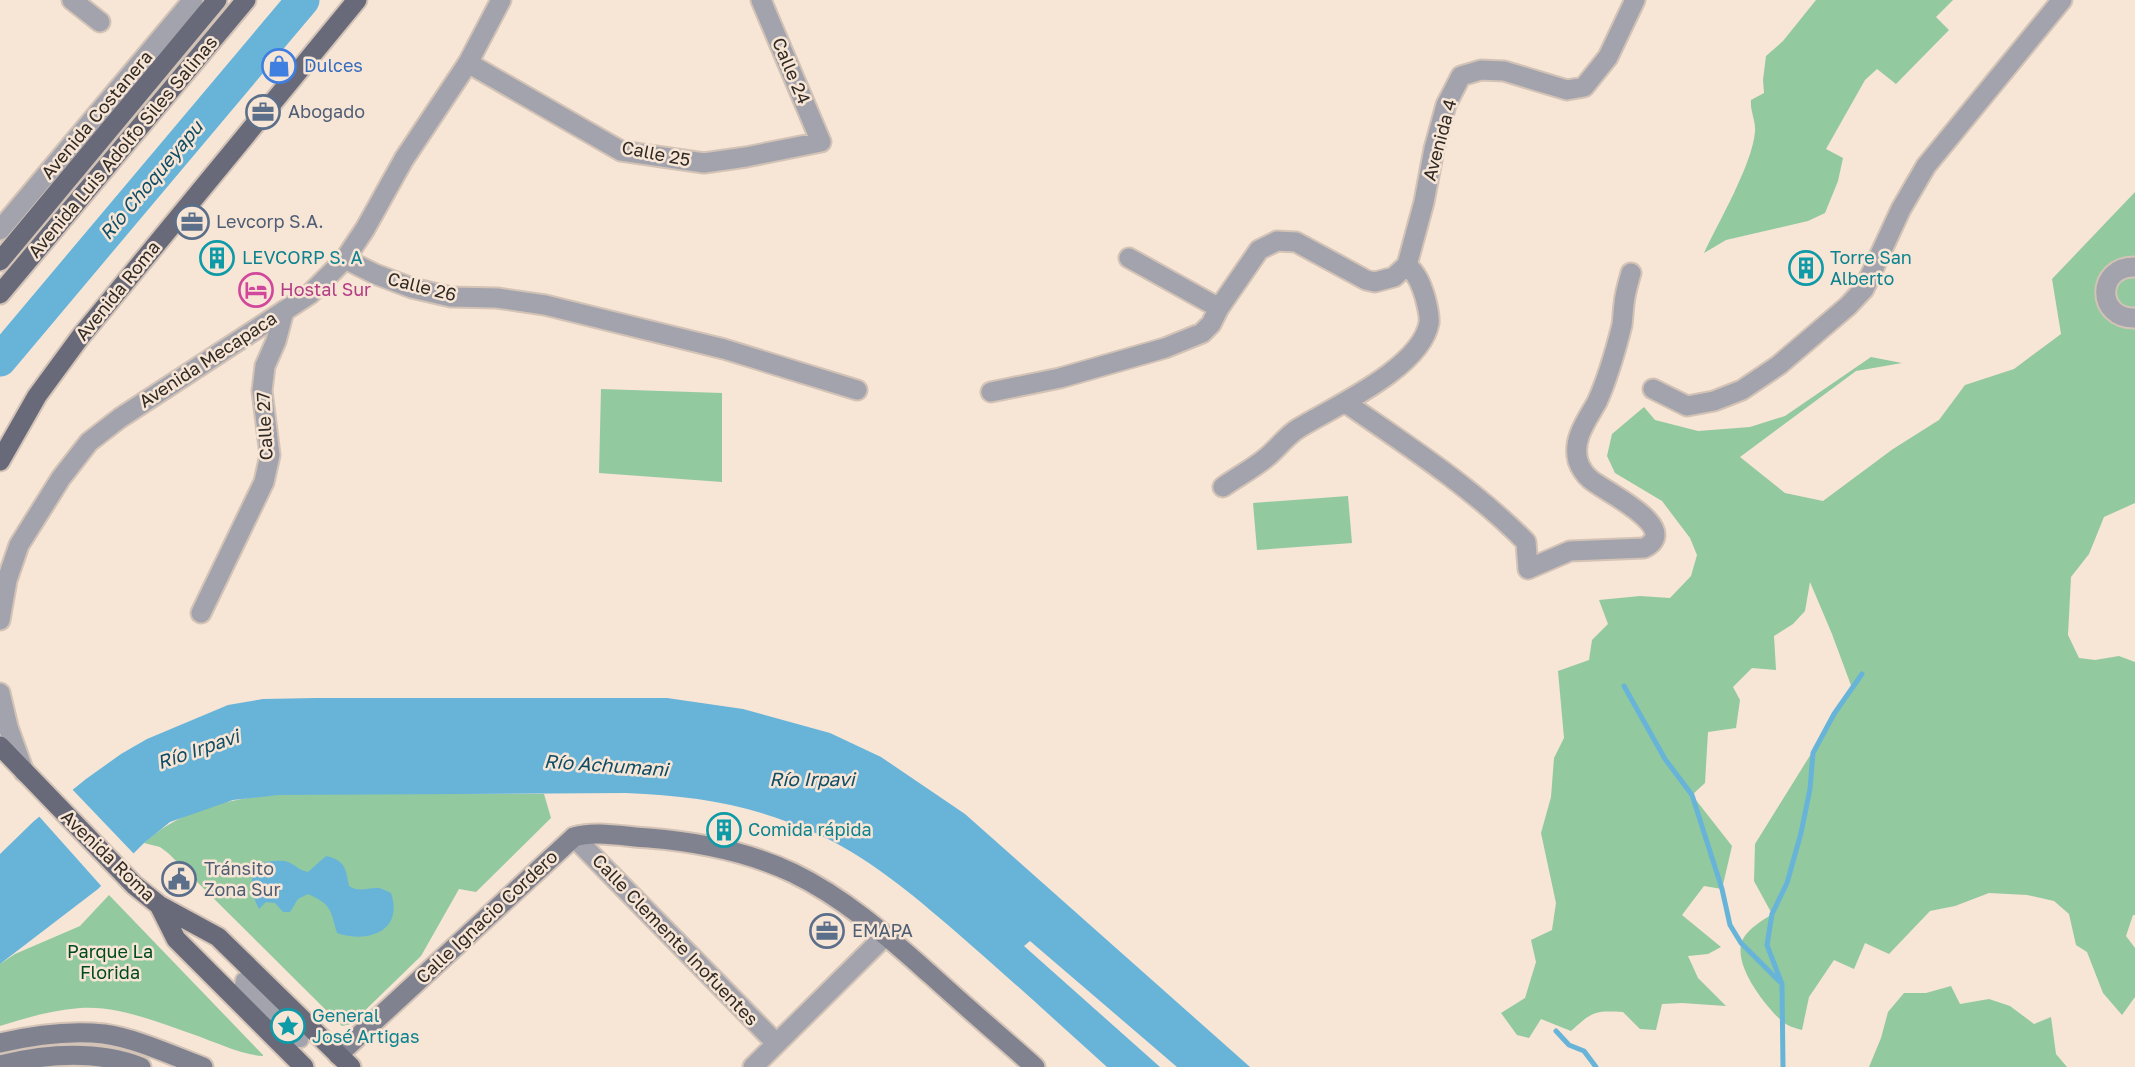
<svg xmlns="http://www.w3.org/2000/svg" width="2135" height="1067" viewBox="0 0 2135 1067" font-family="'Golos Text',sans-serif">
	<style>
		.green { fill: #93c99f }
		.water { fill: #68b4d9 }
		.pier { fill: #f7e5d6 }
		.lines { fill: none; stroke-linecap: round; stroke-linejoin: round }
		.stream { stroke: #68b4d9; stroke-width: 5 }
		.river { stroke: #68b4d9; stroke-width: 33 }
		.pedestrian-casing { stroke: #d3c3b6; stroke-width: 18 }
		.minor-casing { stroke: #d3c3b6; stroke-width: 23 }
		.tertiary-casing { stroke: #d3c3b6; stroke-width: 23 }
		.secondary-casing { stroke: #d3c3b6; stroke-width: 23 }
		.primary-casing { stroke: #d3c3b6; stroke-width: 23 }
		.pedestrian { stroke: #a2a3ac; stroke-width: 14 }
		.minor { stroke: #a2a3ac; stroke-width: 19 }
		.tertiary { stroke: #a2a3ac; stroke-width: 19 }
		.secondary { stroke: #80828f; stroke-width: 19 }
		.primary { stroke: #686a79; stroke-width: 19 }
		.labels { text-anchor: middle; stroke-width: 5; stroke-linejoin: round; paint-order: stroke }
		.shop-label { font-size: 18px; fill: #366cbe; stroke: #f7e5d6; text-anchor: start }
		.street-label { font-size: 18px; fill: #302a24; stroke: #f7e5d6 }
		.service-label { font-size: 18px; fill: #4e5e75; stroke: #f7e5d6; text-anchor: start }
		.culture-label { font-size: 18px; fill: #0d838f; stroke: #f7e5d6; text-anchor: start }
		.hotel-label { font-size: 18px; fill: #b23c85; stroke: #f7e5d6; text-anchor: start }
		.park-label { font-size: 18px; fill: #004a1f; stroke: #f7e5d6 }
		.water-label { font-size: 19px; font-style: italic; fill: #0e4d66; stroke: #f7e5d6 }
	</style>
	<rect width="100%" height="100%" fill="#f7e5d6"/>
	<path class="green" d="M1816 0H1953L1936 17 1949 30 1896 84 1877 69 1865 80 1826 149 1843 158 1838 181 1825 213 1808 221 1726 240 1704 253C1719 221 1752 165 1755 132 1756 120 1750 112 1751 100L1764 93 1763 80 1766 56 1783 41Z
		M2135 192V503L2104 517 2089 554 2071 577 2068 635 2079 658 2095 660 2119 656 2135 662V915H2133L2126 936 2135 948V997L2122 1015 2103 993 2087 952 2076 945 2069 914 2054 901 2027 895 1989 893 1955 906 1930 911 1889 954 1865 943 1854 969 1834 960 1809 997 1802 1030C1795 1028 1787 1026 1782 1021 1765 1006 1731 963 1743 939 1749 928 1762 921 1772 914L1754 881 1755 844 1852 688 1832 634 1810 582 1805 611 1793 624 1774 636 1776 670 1752 668 1733 687 1740 700 1736 728 1708 732 1705 783 1692 795 1732 846 1722 889 1704 886 1682 915 1721 947 1708 954 1688 956 1698 978 1726 1006 1682 1003 1662 1004 1656 1030 1640 1029 1623 1012C1594 1010 1592 1012 1571 1031L1541 1019 1529 1038 1517 1035 1501 1013 1525 998 1536 962 1531 940 1552 930 1556 903 1541 833 1551 797 1554 758 1564 738 1558 671 1589 660 1592 640 1608 624 1599 600 1640 596 1670 598 1691 576 1697 555 1690 538 1662 501 1615 473 1607 456 1612 434 1644 407 1655 420 1698 431 1750 427 1785 416 1871 357 1902 363 1856 371 1740 457 1785 493 1823 501 1893 449 1939 420 1965 385 2014 369 2061 334 2052 279Z
		M601 389 722 393V482L599 473Z
		M1348 496 1352 543 1257 550 1253 503Z
		M544 794 551 818 476 892 459 889 421 956 351 1024 342 1026 168 853 160 847 144 843C208 785 303 794 384 794 437 794 490 794 544 794Z
		M109 895 263 1055V1056C242 1055 215 1042 195 1035 159 1023 119 1005 80 1008 52 1010 26 1018 0 1026V964L15 954 80 926Z
		M1951 986 1960 1004 1989 999 2010 1006 2034 1024 2051 1017 2056 1054 2067 1067H1869L1881 1038 1888 1012 1904 993H1926Z"/>
	<path class="water" d="M316 698H667L743 709 830 733 881 757 965 814 1250 1067H1177L1030 941 1024 946 1160 1067H1107C1057 1022 1007 976 956 932 912 894 866 855 813 832 749 804 695 796 626 793L279 795 233 800 170 822 144 843 98 889 0 964V854L34 821 86 779 121 754 147 739 228 705 263 699Z
		M326 856C345 860 346 869 349 886 360 893 368 887 379 888 383 889 387 891 391 893 404 931 368 944 337 933 330 909 332 905 308 894L298 899 290 912H283L275 903 266 902 259 909C250 893 245 863 272 861 277 861 284 860 288 862 296 865 298 870 308 872Z"/>
	<path class="pier" d="M70 787 136 856 103 888 37 814Z"/>
	<g class="lines">
		<path class="stream" d="M1624 686 1665 759 1692 795 1722 889 1730 925 1741 943 1779 981
			M1556 1031 1569 1045 1584 1051 1596 1067
			M1783 1067 1782 984 1767 945 1772 914 1787 883 1801 833 1810 789 1813 753 1834 714 1862 674"/>
		<path class="river" d="M0 360 303 0"/>
		<g class="pedestrian-casing">
			<path id="pedestrian" d="M243 980H247L301 1034V1040H297L242 985Z"/>
		</g>
		<g class="minor-casing">
			<path id="minor" d="M72 0 100 22
				M468 63 621 151 704 163 746 157 821 142 761 0
				M0 230 193 0
				M1129 258 1219 308 1259 250 1277 241 1296 242 1366 280 1375 282 1394 277 1407 265 1424 202 1434 149 1446 105 1461 76 1481 70 1504 71 1567 90 1584 87 1608 57 1635 0
				M345 259 375 274 412 288 451 297 497 298 545 305 724 349 857 390
				M2135 267C2096 266 2096 319 2135 318
				M1653 389 1687 406 1714 401 1742 390 1779 365 1848 306 1864 289 1901 209 1926 166 2062 0
				M991 392 1060 378 1165 348 1202 333 1211 324 1219 308
				M1346 403C1408 446 1473 488 1526 542L1528 569 1570 551 1644 548C1684 528 1603 491 1590 479 1585 475 1580 467 1578 461 1572 439 1587 420 1597 402 1607 380 1616 349 1622 325 1623 318 1623 311 1624 304 1625 293 1628 283 1631 273
				M1223 487C1237 477 1254 468 1267 457 1278 448 1287 435 1299 428 1335 406 1421 368 1429 323 1430 315 1427 305 1425 297 1421 284 1417 274 1407 265
				M201 613 264 482 270 455 262 391 265 366 276 341 284 311
				M574 837 776 1043
				M753 1067 886 935"/>
		</g>
		<g class="tertiary-casing">
			<path id="tertiary" d="M0 620 7 580 19 545 61 478 89 442 120 418 310 294 345 259 365 229 404 159 468 63 501 0
				M0 693 8 727 24 772"/>
		</g>
		<g class="secondary-casing">
			<path id="secondary" d="M0 1043C34 1035 69 1030 104 1034 138 1039 171 1055 203 1067
				M338 1055 574 837C594 830 627 837 649 838 697 842 749 852 793 873 845 898 888 937 931 975 965 1006 1000 1036 1035 1067
				M0 1065C45 1054 97 1050 141 1067"/>
		</g>
		<g class="primary-casing">
			<path id="primary" d="M0 261 217 0
				M0 294 246 0
				M0 461 37 396 81 336 357 0
				M0 746 134 885 159 905 218 937 351 1067
				M159 905 176 939 304 1067"/>
		</g>
		<use href="#pedestrian" class="pedestrian"/>
		<use href="#minor" class="minor"/>
		<use href="#tertiary" class="tertiary"/>
		<use href="#secondary" class="secondary"/>
		<use href="#primary" class="primary"/>
	</g>
	<defs>
		<g id="shop-ring" transform="scale(1.75)"><circle r="9.5" fill="#f7e5d6" stroke="#3f7fe0" stroke-width="1.5"/><path d="M-5-2.5h2.3a2.7 3.5 0 0 1 5.4 0H5L5.5 6h-11ZM-1.5-2.5h3a1.5 2.3 0 0 0-3 0Z" fill="#3f7fe0"/></g>
		<g id="office-ring" transform="scale(1.75)"><circle r="9.5" fill="#f7e5d6" stroke="#5c6f8a" stroke-width="1.5"/><path d="M-6-3h4V-5.5h4V-3h4V5H-6ZM-1-4.5V-3h2v-1.5ZM-6 0V1H6V0Z" fill="#5c6f8a"/></g>
		<g id="building-ring" transform="scale(1.75)"><circle r="9.5" fill="#f7e5d6" stroke="#0f9aa8" stroke-width="1.5"/><path d="M-4-6H4V6H1V3H-1V6H-4ZM-2.5-4.3h1.7v1.8h-1.7ZM.8-4.3h1.7v1.8H.8ZM-2.5-1h1.7V.8h-1.7ZM.8-1h1.7V.8H.8Z" fill="#0f9aa8"/></g>
		<g id="hotel-ring" transform="scale(1.75)"><circle r="9.5" fill="#f7e5d6" stroke="#d1479c" stroke-width="1.5"/><path d="M-6-4.5h1.5V1H6V5H4.5V3h-9V5H-6ZM-4 0a1.8 1.8 0 1 1 3.6 0ZM.5 0V-2.5h3Q6-2.5 6 0Z" fill="#d1479c"/></g>
		<g id="civic-ring" transform="scale(1.75)"><circle r="9.5" fill="#f7e5d6" stroke="#5c6f8a" stroke-width="1.5"/><path d="M-.6-6.5H3V-4.5H.6V-3L4-1V1h2V6H-6V1h2V-1L-.6-3ZM-1.2 2.5V6h2.4V2.5Z" fill="#5c6f8a"/></g>
		<g id="sight-ring" transform="scale(1.75)"><circle r="9.5" fill="#f7e5d6" stroke="#0f9aa8" stroke-width="1.5"/><path d="M0-6L1.8-2.2L6-1.7L2.9 1.2L3.7 5.4L0 3.3L-3.7 5.4L-2.9 1.2L-6-1.7L-1.8-2.2Z" fill="#0f9aa8"/></g>
	</defs>
	<g fill-rule="evenodd">
		<use href="#shop-ring" x="279" y="66"/>
		<use href="#office-ring" x="263" y="112"/>
		<use href="#office-ring" x="192" y="222"/>
		<use href="#building-ring" x="217" y="258"/>
		<use href="#building-ring" x="1806" y="268"/>
		<use href="#hotel-ring" x="256" y="290"/>
		<use href="#building-ring" x="724" y="830"/>
		<use href="#civic-ring" x="179" y="879"/>
		<use href="#office-ring" x="827" y="931"/>
		<use href="#sight-ring" x="288" y="1026"/>
	</g>
	<g class="labels">
		<g class="shop-label">
			<text x="304" y="72">Dulces</text>
		</g>
		<g class="street-label">
			<text transform="translate(791 71) rotate(67)" y="6">Calle 24</text>
			<text transform="translate(97 115) rotate(-50)" y="6">Avenida Costanera</text>
			<text transform="translate(1440 140) rotate(-75)" y="6">Avenida 4</text>
			<text transform="translate(123 147) rotate(-50)" y="6">Avenida Luis Adolfo Siles Salinas</text>
			<text transform="translate(656 154) rotate(11)" y="6">Calle 25</text>
			<text transform="translate(422 287) rotate(14)" y="6">Calle 26</text>
			<text transform="translate(118 291) rotate(-51)" y="6">Avenida Roma</text>
			<text transform="translate(208 360) rotate(-33)" y="6">Avenida Mecapaca</text>
			<text transform="translate(265 426) rotate(-93)" y="6">Calle 27</text>
			<text transform="translate(108 856) rotate(44)" y="6">Avenida Roma</text>
			<text transform="translate(487 917) rotate(-43)" y="6">Calle Ignacio Cordero</text>
			<text transform="translate(675 940) rotate(46)" y="6">Calle Clemente Inofuentes</text>
		</g>
		<g class="service-label">
			<text x="288" y="118">Abogado</text>
			<text x="216" y="228">Levcorp S.A.</text>
			<text x="204" y="875">Tránsito<tspan x="204" dy="21">Zona Sur</tspan></text>
			<text x="852" y="937">EMAPA</text>
		</g>
		<g class="culture-label">
			<text x="242" y="264">LEVCORP S. A</text>
			<text x="1830" y="264">Torre San<tspan x="1830" dy="21">Alberto</tspan></text>
			<text x="748" y="836">Comida rápida</text>
			<text x="312" y="1022">General<tspan x="312" dy="21">José Artigas</tspan></text>
		</g>
		<g class="hotel-label">
			<text x="280" y="296">Hostal Sur</text>
		</g>
		<g class="park-label">
			<text x="110" y="958">Parque La<tspan x="110" dy="21">Florida</tspan></text>
		</g>
		<g class="water-label">
			<text transform="translate(151 180) rotate(-50)" y="7">Río Choqueyapu</text>
			<text transform="translate(198 749) rotate(-19)" y="7">Río Irpavi</text>
			<text transform="translate(606 765) rotate(4)" y="7">Río Achumani</text>
			<text x="812" y="786">Río Irpavi</text>
		</g>
	</g>
</svg>
